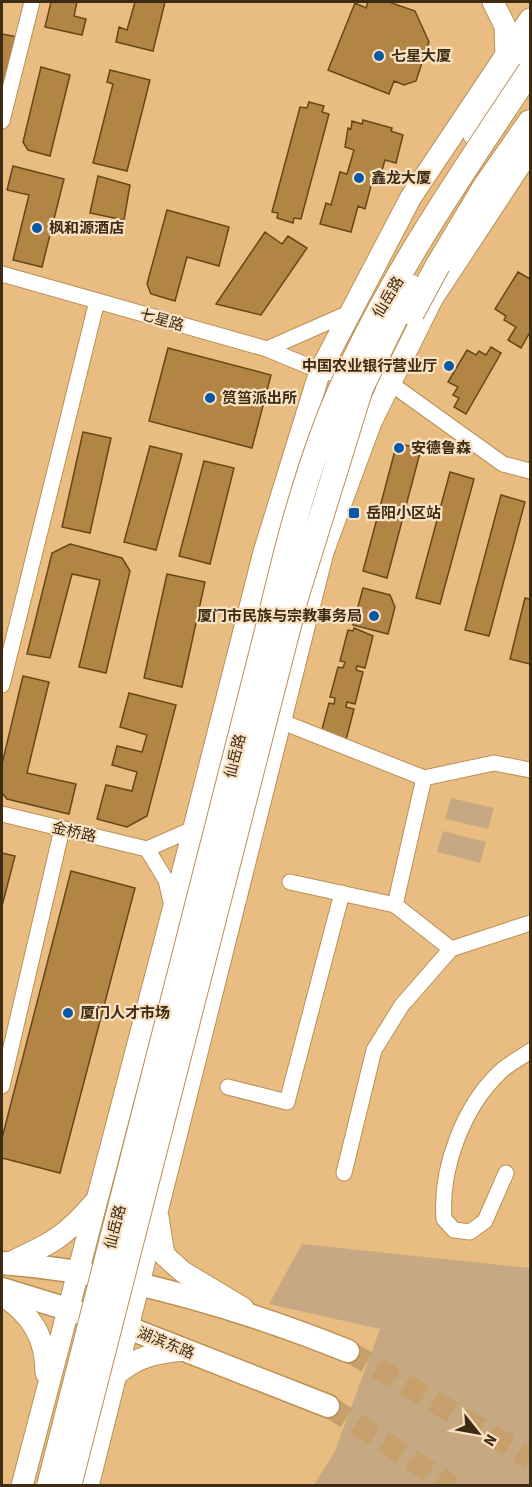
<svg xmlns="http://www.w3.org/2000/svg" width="532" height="1487" viewBox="0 0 532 1487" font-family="'Source Sans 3','Noto Sans SC',sans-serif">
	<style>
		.green { fill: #c6a983 }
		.building { fill: #b28545; stroke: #664719; stroke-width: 1.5 }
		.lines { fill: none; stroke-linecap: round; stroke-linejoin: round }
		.primary-tunnel { stroke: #c7a06b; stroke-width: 22; stroke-dasharray: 22 11; stroke-linecap: butt }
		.minor-casing { stroke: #ba9055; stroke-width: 17 }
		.secondary-casing { stroke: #ba9055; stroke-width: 23 }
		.primary-casing { stroke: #ba9055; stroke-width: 25 }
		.trunk-casing { stroke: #ba9055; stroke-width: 26 }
		.minor { stroke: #fff; stroke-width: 15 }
		.secondary { stroke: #fff; stroke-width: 21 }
		.primary { stroke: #fff; stroke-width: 22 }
		.trunk { stroke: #fff; stroke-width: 24 }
		.trunk-bridge-casing { stroke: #ba9055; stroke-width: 26; stroke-linecap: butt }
		.trunk-bridge { stroke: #fff; stroke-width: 24 }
		.poi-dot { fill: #0758a6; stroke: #f9e2c4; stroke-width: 2 }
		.labels { text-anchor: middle; stroke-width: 4.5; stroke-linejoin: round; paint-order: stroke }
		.poi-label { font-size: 15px; font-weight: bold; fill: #3d2c13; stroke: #f9e2c4; text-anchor: start }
		.street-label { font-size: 15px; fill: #3d2c13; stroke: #f9e2c4 }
	</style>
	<rect width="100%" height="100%" fill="#e9bd81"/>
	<path class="green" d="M451 798 494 808 488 829 445 819Z
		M443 831 486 842 480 863 437 852Z
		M302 1244 530 1268V1485H314L335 1451 380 1329 269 1304Z"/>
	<path class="building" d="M51 2H77L74 16 86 19 82 35 45 27Z
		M135 2H165L153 51 116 42 119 27 127 30Z
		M368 2H389L415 11 429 42 416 81 404 85 394 81 389 94 328 70 355 3 366 8Z
		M2 34 18 37 2 108Z
		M41 67 70 75 50 156 28 150 23 142Z
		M110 70 150 80 127 171 93 163 113 84 107 82Z
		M309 102 324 106 322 112 329 114 301 219 294 218 293 223 277 218 278 213 272 212 300 107 307 108Z
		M363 120 392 128 391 131 403 135 396 163 385 160 378 184 372 182 365 209 358 206 351 232 320 224 326 203 331 205 340 172 347 174 354 150 345 147 348 128 351 129 352 121 362 124Z
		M13 166 64 179 42 267 13 260 29 195 7 190Z
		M98 176 130 185 124 220 90 213Z
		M167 210 229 227 219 266 187 257 175 301 151 294 147 284Z
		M265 232 282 244 288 236 307 248 261 315 216 304Z
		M518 272 530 279V332L521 348 508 340 516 327 504 320 506 316 495 309Z
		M491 347 501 353 466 414 454 407 459 398 453 395 458 387 448 382 467 350 476 355 479 351 486 355Z
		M168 348 271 375 252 448 149 421Z
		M83 432 111 438 90 533 62 527Z
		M397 443 421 449 387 578 363 571Z
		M150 446 182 454 156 550 124 542Z
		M204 461 234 468 210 564 179 556Z
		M450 472 474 479 440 604 416 598Z
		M501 495 525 502 489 636 465 630Z
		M70 544 122 558 130 571 106 673 79 667 100 580 72 574 50 658 27 654 52 553Z
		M167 574 205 582 182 687 144 678Z
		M363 588 390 595 395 607 388 634 353 625Z
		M525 598 530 599V664L510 659Z
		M354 628 373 636 365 668 357 666 356 670 363 672 355 704 347 702 346 707 354 709 346 740 321 733 329 703 334 704 335 698 330 697 338 667 343 668 345 662 340 661 348 630 353 631Z
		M23 676 49 682 27 773 76 784 69 814 7 799 2 793V764Z
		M129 693 176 705 147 816 127 827 97 819 106 785 132 791 137 772 112 765 117 746 142 752 147 735 120 727Z
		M2 853 15 856 2 906Z
		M71 871 135 888 60 1173 2 1158V1138Z"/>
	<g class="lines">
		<path class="primary-tunnel" d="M348 1351 530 1458
			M328 1406 452 1486"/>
		<g class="minor-casing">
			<path id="minor" d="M2 121 32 2
				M2 274 267 349 320 371 354 377
				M267 349 351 312
				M380 381 390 383 503 464 530 471
				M2 685 97 301
				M280 721 424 778 494 763 530 770
				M2 814 147 849
				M147 849 166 880 172 906
				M147 849 195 828
				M290 882 395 905 451 949
				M395 905 424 778
				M2 1086 62 829
				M228 1087 287 1102 342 893
				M344 1173 374 1050 402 1005 451 949 530 923
				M506 1173 485 1221 470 1232 454 1230 444 1219C440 1169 463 1107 500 1072 508 1064 521 1058 530 1051"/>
		</g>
		<g class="secondary-casing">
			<path id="secondary" d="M493 2 505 26 506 56
				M158 1217 164 1255 183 1272 243 1308
				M7 1264C50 1244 63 1239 95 1202
				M2 1295C31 1314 46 1337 46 1373
				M114 1377C136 1356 155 1353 184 1350
				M22 1486 173 910 264 552 320 371 411 197 530 19
				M88 1486 323 552 371 422 432 299 530 150"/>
		</g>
		<g class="primary-casing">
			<path id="primary" d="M2 1263C121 1272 238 1307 348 1351
				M2 1289 126 1327 328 1406"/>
		</g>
		<g class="trunk-casing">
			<path id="trunk" d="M475 134 530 48
				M438 265 486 185 530 122"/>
		</g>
		<use href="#minor" class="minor"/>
		<use href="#secondary" class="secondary"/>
		<use href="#primary" class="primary"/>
		<use href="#trunk" class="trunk"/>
		<g class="trunk-bridge-casing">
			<path id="trunk-bridge" d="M412 313 438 265
				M49 1486 267 631C284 558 302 486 329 417 377 296 458 179 530 71
				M69 1486 296 598 361 388 411 287"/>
		</g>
		<use href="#trunk-bridge" class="trunk-bridge"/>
	</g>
	<g class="poi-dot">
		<circle cx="379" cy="56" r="6"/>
		<circle cx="359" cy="178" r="6"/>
		<circle cx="37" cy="228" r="6"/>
		<circle cx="449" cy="366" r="6"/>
		<circle cx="210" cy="398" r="6"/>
		<circle cx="399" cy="448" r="6"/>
		<rect x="348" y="507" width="12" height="12" rx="3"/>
		<circle cx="374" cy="616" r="6"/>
		<circle cx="68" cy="1013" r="6"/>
	</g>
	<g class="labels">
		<g class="poi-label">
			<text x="391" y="61">七星大厦</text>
			<text x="371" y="183">鑫龙大厦</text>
			<text x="49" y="233">枫和源酒店</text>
			<text x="437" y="371" text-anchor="end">中国农业银行营业厅</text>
			<text x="222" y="403">筼筜派出所</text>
			<text x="411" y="453">安德鲁森</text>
			<text x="366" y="518">岳阳小区站</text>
			<text x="362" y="621" text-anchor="end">厦门市民族与宗教事务局</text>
			<text x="80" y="1018">厦门人才市场</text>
		</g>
		<g class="street-label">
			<text transform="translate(388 297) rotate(-59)" y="5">仙岳路</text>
			<text transform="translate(162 320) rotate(16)" y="5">七星路</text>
			<text transform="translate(235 756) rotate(-76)" y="5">仙岳路</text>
			<text transform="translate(74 832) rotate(13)" y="5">金桥路</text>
			<text transform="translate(115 1227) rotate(-76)" y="5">仙岳路</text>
			<text transform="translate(166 1343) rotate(22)" y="5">湖滨东路</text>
		</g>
	</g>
	<rect width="532" height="1487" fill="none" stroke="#3d2c13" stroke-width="6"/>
	<g transform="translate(478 1433) rotate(121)" stroke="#f9e2c4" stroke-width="4.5" paint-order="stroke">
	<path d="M0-4.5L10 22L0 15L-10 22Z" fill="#3d2c13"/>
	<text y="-9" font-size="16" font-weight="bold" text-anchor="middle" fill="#3d2c13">N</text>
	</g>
</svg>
